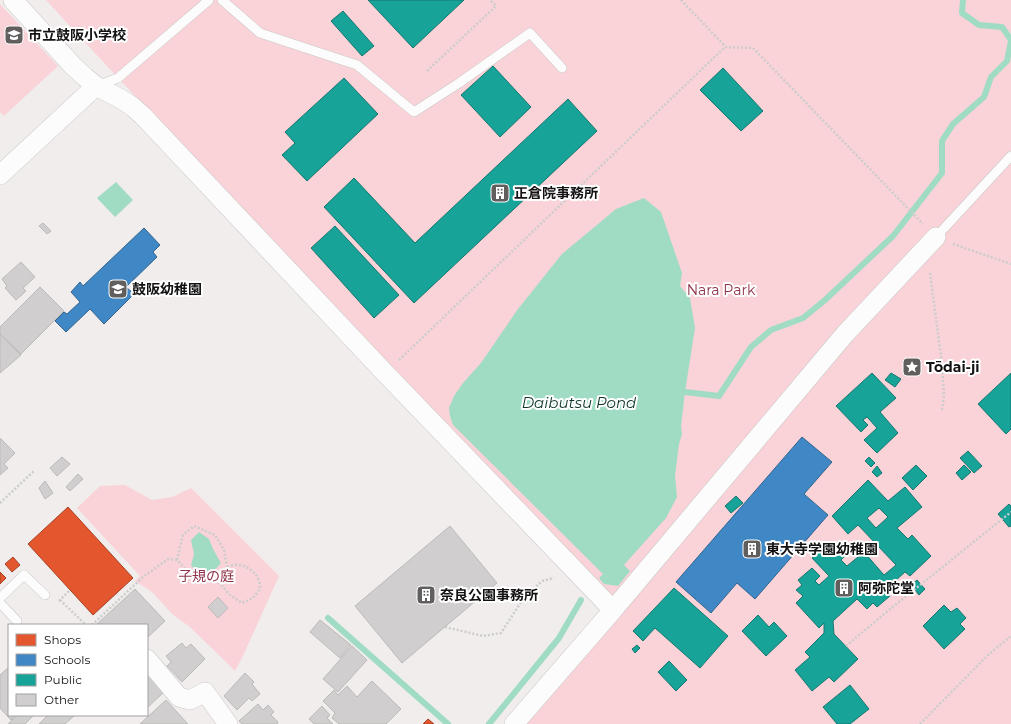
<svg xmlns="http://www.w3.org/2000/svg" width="1011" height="724" viewBox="0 0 1011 724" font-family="Montserrat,'Noto Sans JP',sans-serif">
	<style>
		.green { fill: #f9d3d8 }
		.water { fill: #a0dbc4 }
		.shops { fill: #e4572e; stroke: #a54225 }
		.schools { fill: #3f88c5; stroke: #32648f }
		.public { fill: #17a398; stroke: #167770; fill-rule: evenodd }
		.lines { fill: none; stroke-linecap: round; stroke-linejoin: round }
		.stream { stroke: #a0dbc4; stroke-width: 6 }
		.building { fill: #d0cece; stroke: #bcb9b9 }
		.service-casing { stroke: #c9c6c6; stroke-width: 10 }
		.minor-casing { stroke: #c9c6c6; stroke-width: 20 }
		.path { stroke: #cdcccc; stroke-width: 2.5; stroke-dasharray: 2 2; stroke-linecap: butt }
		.service { stroke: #fdfcfc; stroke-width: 9 }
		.minor { stroke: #fdfcfc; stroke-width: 19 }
		.labels { text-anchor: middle; stroke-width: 4; stroke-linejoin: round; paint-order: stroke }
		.poi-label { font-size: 14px; font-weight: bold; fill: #131111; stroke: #fff; text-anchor: start }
		.park-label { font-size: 14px; fill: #8f3348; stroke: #fff }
		.water-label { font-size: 15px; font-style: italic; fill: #10372a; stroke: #fff }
	</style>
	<rect width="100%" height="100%" fill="#f1eded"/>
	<path class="green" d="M46 0H1011V724H522L624 608C430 407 235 206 46 0Z
		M0 4 58 66 4 116 0 112Z
		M125 485 152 500 172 497 191 488 279 576 243 656 235 671 190 627 172 614 152 592 135 581 140 576 77 508 100 486Z"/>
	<path class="water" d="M116 182 133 200 115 217 97 198Z
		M644 198 661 212 682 273 680 286 690 298 695 328 685 392 681 426 682 434 679 444 675 476 677 497 666 518 624 565 630 571 618 586 604 584 599 578 603 574 453 425 450 416 449 408 454 396 463 383 481 363 518 309 562 254 616 209Z
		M199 532 209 539 213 549 221 563C213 573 209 573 197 573L191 565 194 554 191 540Z"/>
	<path class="shops" d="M68 507 133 578 93 615 28 544Z
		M13 557 20 565 12 572 5 564Z
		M0 572 6 578 0 584Z
		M428 719 434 724H423Z"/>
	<path class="schools" d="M144 228 160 245 153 252 157 257 126 287 134 294 104 324 90 309 66 332 55 321 64 312 67 314 80 302 71 292 80 282 83 286Z
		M802 437 832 462 804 494 828 515 755 599 737 583 711 613 676 582Z"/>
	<path class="public" d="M368 0H464L413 48Z
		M343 11 374 46 362 56 331 21Z
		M493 66 531 107 500 137 461 95Z
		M723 68 763 111 741 131 700 90Z
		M344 78 378 114 307 181 282 155 295 143 285 132Z
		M568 99 597 131 414 303 324 207 354 178 415 243Z
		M335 226 399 295 374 318 311 248Z
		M872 373 896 398 880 412 898 433 877 453 864 440 877 428 867 417 863 420 868 425 861 432 836 406Z
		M891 373 901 379 895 387 885 380Z
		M1011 373V429L1006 434 978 404Z
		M968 451 982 466 974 473 960 458Z
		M869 457 875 463 871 467 865 461Z
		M916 465 927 476 913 490 902 478Z
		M964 465 971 472 962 480 956 473Z
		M877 466 882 473 877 477 872 472Z
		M868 480 888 501 905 487 922 507 897 528 908 539 912 535 931 556 910 576 905 572 885 590 890 596 877 607 873 603 867 609 857 599 833 621 834 634 858 659 834 682 829 677 812 691 795 670 810 657 805 652 824 633V623L819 628 796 603 803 596 796 590 802 585 798 580 812 568 820 576 815 581 819 585 829 576 812 558 824 547 831 553 838 547 845 556 841 560 847 566 864 552 884 575 896 565 858 525 848 534 832 516ZM879 508 888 517 876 528 867 518Z
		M736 496 743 503 731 513 725 506Z
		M1009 504 1011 506V526L1009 527 998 514Z
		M917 580 925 589 919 595 911 585Z
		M674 588 728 636 700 668 655 628 643 641 633 631Z
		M944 605 951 612 957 608 966 618 960 624 965 629 944 649 923 626Z
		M758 615 769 627 774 622 787 636 766 656 742 631Z
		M637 645 640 648 635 653 632 649Z
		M669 661 687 680 676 691 658 672Z
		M850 685 869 709 850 724H837L823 707Z"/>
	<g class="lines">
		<path class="stream" d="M963 0 962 13 979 25 1002 27 1011 40
			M685 392 719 396 751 347 771 330 803 318 825 300 893 236 942 173V141L953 124 984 97 991 77 1007 61 1011 41
			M328 618 448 724
			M489 724 559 638 581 600"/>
	</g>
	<path class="building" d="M43 223 51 231 47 234 39 226Z
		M21 262 35 277 23 288 26 291 16 300 5 288 7 286 2 279Z
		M40 287 64 311 21 354 0 334V327Z
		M0 334 21 355 0 373Z
		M0 438 15 453 4 464 8 468 0 475Z
		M62 457 70 464 57 476 50 468Z
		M78 474 83 479 70 491 66 487Z
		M45 481 53 493 45 499 39 488Z
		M450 526 497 583 402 663 355 606Z
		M135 589 165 621 147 638V625H96Z
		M218 597 228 608 218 618 208 607Z
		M320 620 351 645 340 658 310 632Z
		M182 643 186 648 191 644 205 659 182 682 167 666 171 662 166 656Z
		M352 646 367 660 338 692 323 679Z
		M9 667V715H15L11 720 0 708V675Z
		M147 672 165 691 147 708Z
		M245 673 254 682 252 684 260 694 252 701 249 698 237 710 224 696Z
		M372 681 401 709 386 724H339L332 718 335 713 323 701 334 690 338 695 347 686 357 697Z
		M166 700 188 724H140Z
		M258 704 263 710 268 705 274 712 271 715 278 722 277 724H242L239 721Z
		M322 706 330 715 327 718 333 724H314L309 719Z
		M17 715H34L25 724H8Z
		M48 715H73L74 716 65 724H39Z"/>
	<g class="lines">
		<g class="service-casing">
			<path id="service" d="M222 0 260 33 357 65 414 112 459 83 530 33 562 68
				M97 86 118 78 209 0
				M936 237 1011 156
				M0 598 24 575 45 595
				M0 603 17 621"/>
		</g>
		<g class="minor-casing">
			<path id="minor" d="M13 0 73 66 85 77 96 86 121 99 133 107 143 116 385 373 613 610 514 724
				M0 175 96 86
				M613 610 845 334 936 237
				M147 659 179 697 190 700 205 692 228 724"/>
		</g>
		<path class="path" d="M681 0 725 46
			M427 71 496 6 490 0
			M953 244 1011 264
			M930 273 942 364 944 396 942 410
			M399 360 725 47 753 48 923 224
			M0 503 34 471
			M177 560 183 535 194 526 215 535 224 550 227 567
			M60 600 86 625
			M59 601 70 590
			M92 625 143 577 168 559 177 560 191 575 216 579 230 595 242 603 253 598 260 589C260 586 260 582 258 579 254 568 237 560 227 568 223 571 219 576 216 579
			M445 627 483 636 501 633 523 599 542 581 554 578
			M846 646 889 610 1011 512
			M920 724 989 654 1011 636"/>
		<use href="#service" class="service"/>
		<use href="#minor" class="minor"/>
	</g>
	<defs>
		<g id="school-square" transform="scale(1)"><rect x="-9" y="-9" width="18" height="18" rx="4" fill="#615e5e" stroke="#fff"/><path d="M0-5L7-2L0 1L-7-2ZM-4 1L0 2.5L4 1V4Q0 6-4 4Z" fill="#fff"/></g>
		<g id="building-square" transform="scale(1)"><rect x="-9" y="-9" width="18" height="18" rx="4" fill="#615e5e" stroke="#fff"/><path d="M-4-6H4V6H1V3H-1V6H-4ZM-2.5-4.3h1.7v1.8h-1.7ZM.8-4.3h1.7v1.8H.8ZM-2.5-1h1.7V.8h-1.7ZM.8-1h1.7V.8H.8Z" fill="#fff"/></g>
		<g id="sight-square" transform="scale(1)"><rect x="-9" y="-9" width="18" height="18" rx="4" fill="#615e5e" stroke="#fff"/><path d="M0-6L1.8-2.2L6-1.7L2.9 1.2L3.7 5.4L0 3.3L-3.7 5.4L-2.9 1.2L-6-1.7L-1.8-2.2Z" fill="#fff"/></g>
	</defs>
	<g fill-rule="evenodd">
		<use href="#school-square" x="14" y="35"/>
		<use href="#building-square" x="500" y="193"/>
		<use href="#school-square" x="118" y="289"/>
		<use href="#sight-square" x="912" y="367"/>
		<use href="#building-square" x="752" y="549"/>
		<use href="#building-square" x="844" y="588"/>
		<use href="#building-square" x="426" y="595"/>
	</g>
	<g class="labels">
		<g class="poi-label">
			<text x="28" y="40">市立鼓阪小学校</text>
			<text x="514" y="198">正倉院事務所</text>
			<text x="132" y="294">鼓阪幼稚園</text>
			<text x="926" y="372">Tōdai-ji</text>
			<text x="766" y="554">東大寺学園幼稚園</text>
			<text x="858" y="593">阿弥陀堂</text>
			<text x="440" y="600">奈良公園事務所</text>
		</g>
		<g class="park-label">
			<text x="721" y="295">Nara Park</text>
			<text x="206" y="581">子規の庭</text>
		</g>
		<g class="water-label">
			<text x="579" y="408">Daibutsu Pond</text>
		</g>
	</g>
	<rect x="8" y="624" width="140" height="92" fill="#ffffff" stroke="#a1a0a0"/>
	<rect x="16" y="634" width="20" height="12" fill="#e4572e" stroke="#a1a0a0"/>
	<text x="44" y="644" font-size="12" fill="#131111">Shops</text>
	<rect x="16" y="654" width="20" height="12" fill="#3f88c5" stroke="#a1a0a0"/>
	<text x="44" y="664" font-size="12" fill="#131111">Schools</text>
	<rect x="16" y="674" width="20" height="12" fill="#17a398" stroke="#a1a0a0"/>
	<text x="44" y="684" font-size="12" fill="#131111">Public</text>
	<rect x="16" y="694" width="20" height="12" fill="#d0cece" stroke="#a1a0a0"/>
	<text x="44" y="704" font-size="12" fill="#131111">Other</text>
</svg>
